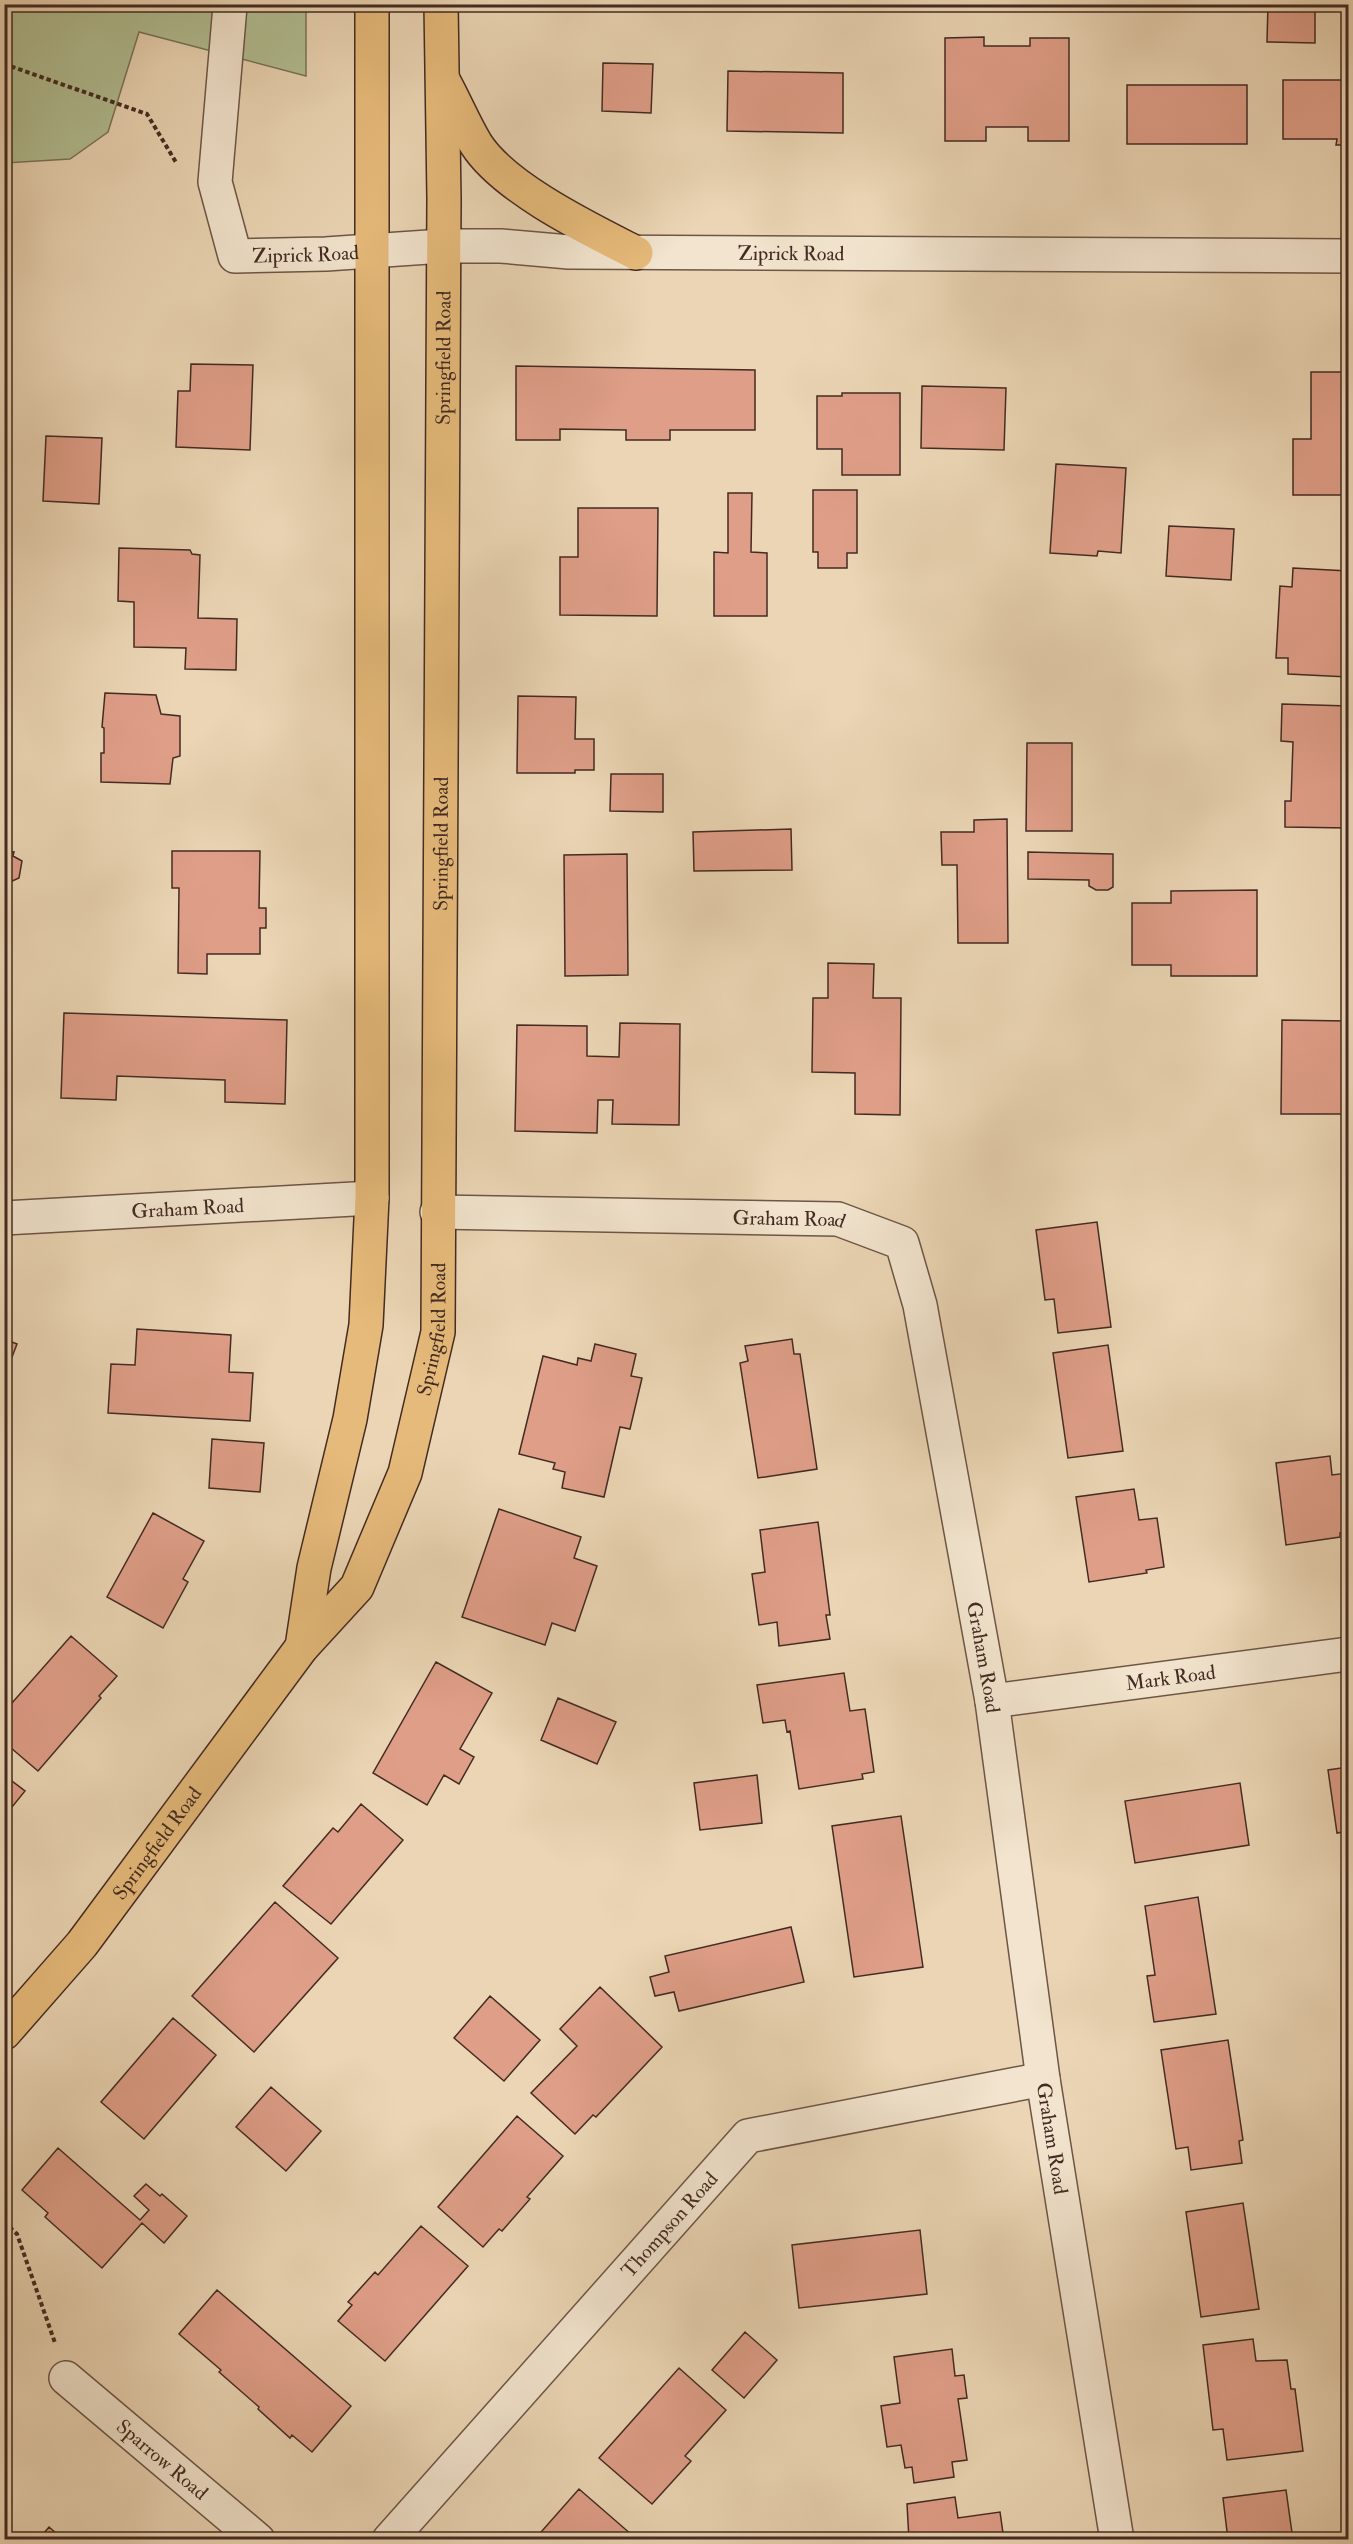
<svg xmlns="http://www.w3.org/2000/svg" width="1353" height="2544" viewBox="0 0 1353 2544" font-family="'IM FELL Double Pica',serif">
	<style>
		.green { fill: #b1be92; stroke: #7a745a; stroke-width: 1.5 }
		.building { fill: #df9e88; stroke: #432b23; stroke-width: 1.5 }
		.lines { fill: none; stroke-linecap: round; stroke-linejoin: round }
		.minor-casing { stroke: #6d5647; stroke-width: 36 }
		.major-casing { stroke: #432b23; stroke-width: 36 }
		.path { stroke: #432b23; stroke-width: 4; stroke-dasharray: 4.5 3; stroke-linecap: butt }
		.minor { stroke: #f2e4ce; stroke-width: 33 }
		.major { stroke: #e6ba7a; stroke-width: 33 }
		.labels { text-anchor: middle; stroke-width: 6; stroke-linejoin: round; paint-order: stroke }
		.street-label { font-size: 20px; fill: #432b23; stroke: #f2e4ce }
	</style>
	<rect width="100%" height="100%" fill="#ebd5b4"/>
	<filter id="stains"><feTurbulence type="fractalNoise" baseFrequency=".00333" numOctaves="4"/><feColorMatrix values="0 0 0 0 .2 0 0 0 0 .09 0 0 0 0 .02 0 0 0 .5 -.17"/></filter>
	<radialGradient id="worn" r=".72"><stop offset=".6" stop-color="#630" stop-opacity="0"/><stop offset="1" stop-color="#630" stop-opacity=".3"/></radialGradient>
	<path class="green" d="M5 5H306V76L139 32 108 132 70 159 5 163Z"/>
	<path class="building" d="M1268 4H1315V43L1267 42Z
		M984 37V46H1030V38H1069V141H1028V127H986V141H945V38Z
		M603 63 653 64 651 113 602 111Z
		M728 71 843 73V133L727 131Z
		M1283 80H1348V145H1336L1337 139H1283Z
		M1127 85H1247V144H1127Z
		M191 364 253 365 250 450 176 447 178 391H190Z
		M516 366 755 370V430H670V440H626V430L560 429V440H516Z
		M1311 372H1348V495H1293V439H1311Z
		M922 386 1006 388 1004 450 921 448Z
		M842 393H900V475H842V449H817V396H842Z
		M46 436 102 438 99 504 43 501Z
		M1056 464 1126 468 1121 553 1098 551 1097 556 1050 553Z
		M813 490H857V553H847V568H818V552H813Z
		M728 493H752L751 552 767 553V616H714V552L728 553Z
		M578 508H658L657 616 560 615V557H578Z
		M1169 526 1234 529 1231 580 1166 576Z
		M119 548 190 550 192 554 200 555 198 618 237 619 236 670 185 669 186 648 134 647V602L118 601Z
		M1293 568 1348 571V677L1288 674V658H1276L1280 586 1292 587Z
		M105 693 156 695 161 714 180 716V756L173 758 170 784 101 782V753H104V728L102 727Z
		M518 696 576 697 575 739H594V770H575V773H517Z
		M1282 704 1348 706V828L1285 827V801H1291L1293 742 1281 741Z
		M1027 743H1072V831H1026Z
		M611 774H663V812L610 811Z
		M1007 819 1008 943H958L957 865H942L941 832H974V820Z
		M791 829 792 870 694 871 693 832Z
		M4 851 14 852 13 856 22 861 19 878 10 882 7 907H4Z
		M172 851H260L259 908H266V928H260V954H207V974L178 973 179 888H172Z
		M1028 852 1113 854V887L1108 890H1096L1089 886V880L1028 879Z
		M627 854 628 975 565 976 564 855Z
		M1257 890V976H1171V965H1132V903H1171V891Z
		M828 963 874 964 873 998H901L900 1115 855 1114V1073L812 1072 813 998H828Z
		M64 1013 287 1020 285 1104 225 1102V1080L117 1076 116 1100 61 1098Z
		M1282 1020 1348 1021V1114H1281Z
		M620 1023 680 1024 679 1125 612 1124 613 1100H598L597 1133 515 1131 517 1025 587 1026V1056L619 1057Z
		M1097 1222 1111 1327 1058 1333 1054 1299 1045 1300 1036 1230Z
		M137 1329 231 1335 229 1372 253 1373 250 1421 108 1413 111 1364 135 1365Z
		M4 1339 17 1344 4 1378Z
		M792 1339 794 1354H800L817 1469 758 1478 740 1363 748 1361 745 1346Z
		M595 1344 636 1354 631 1376 642 1378 630 1429 620 1427 604 1497 562 1488 565 1472 553 1469 555 1463 519 1454 543 1356 577 1365 578 1358 591 1361Z
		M1108 1345 1123 1451 1068 1458 1053 1353Z
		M212 1439 264 1443 260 1492 209 1488Z
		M1330 1456 1332 1475 1348 1473V1532L1340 1533V1537L1286 1545 1276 1463Z
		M1134 1489 1139 1520 1157 1518 1164 1567 1146 1570 1147 1573 1089 1582 1076 1497Z
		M499 1509 581 1537 574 1558 597 1566 575 1631 552 1623 545 1645 462 1617Z
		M153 1513 204 1541 183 1579 188 1582 163 1628 107 1597Z
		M818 1522 830 1615H826L830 1639 779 1646 777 1622 759 1625 752 1574 765 1572 760 1530Z
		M71 1636 117 1676 99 1696 101 1698 38 1771 4 1742V1712Z
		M436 1662 492 1693 460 1749 474 1757 459 1784 444 1775 427 1805 373 1773Z
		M844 1673 850 1711 865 1709 874 1772 862 1774 863 1779 799 1789 790 1731 787 1732 785 1720 763 1723 757 1685Z
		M558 1698 616 1722 597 1764 541 1740Z
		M1348 1767V1831L1337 1833 1328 1770Z
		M4 1775 25 1791 4 1817Z
		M757 1775 762 1823 700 1830 694 1783Z
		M1240 1783 1249 1845 1135 1863 1125 1801Z
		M361 1804 403 1840 331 1924 283 1886 333 1828 338 1832Z
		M901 1816 923 1967 854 1977 832 1826Z
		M1198 1897 1216 2014 1154 2022 1147 1976 1155 1975 1145 1906Z
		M275 1902 338 1958 254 2052 192 1996Z
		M791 1927 804 1982 679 2011 674 1992 655 1996 650 1977 669 1972 665 1956Z
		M600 1987 662 2047 596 2117 593 2115 575 2134 531 2093 577 2046 560 2029Z
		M490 1996 540 2040 504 2081 454 2038Z
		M173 2018 216 2055 144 2139 101 2102Z
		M1228 2040 1243 2140 1239 2141 1242 2163 1191 2170 1188 2147 1176 2149 1161 2050Z
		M271 2087 321 2131 286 2171 236 2127Z
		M517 2116 563 2156 527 2197 530 2199 502 2231 499 2229 483 2247 438 2207Z
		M58 2148 140 2220 149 2210 134 2196 146 2184 160 2196 162 2194 187 2216 164 2243 142 2223 102 2268 45 2217 48 2213 22 2190Z
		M1243 2203 1259 2309 1201 2317 1186 2212Z
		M421 2226 468 2266 385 2361 338 2321 352 2305 348 2302 375 2272 378 2275Z
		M920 2230 927 2294 799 2308 792 2245Z
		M217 2290 351 2406 312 2452 292 2435 290 2438 258 2409 259 2407 219 2372 221 2370 179 2334Z
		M745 2332 777 2360 744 2398 712 2370Z
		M1253 2339 1256 2361 1287 2360 1291 2389H1295L1303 2451 1227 2460 1223 2429 1213 2430 1203 2345Z
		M952 2349 955 2376 964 2375 967 2398 958 2399 967 2460 952 2462 954 2477 914 2483 912 2467 905 2468 901 2445 887 2447 881 2406 900 2403 894 2357Z
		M679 2368 726 2410 685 2456 691 2461 652 2504 599 2458Z
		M579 2489 632 2535 628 2540H534Z
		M1286 2490 1293 2540H1228L1223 2498Z
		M955 2497 958 2518 1000 2512 1004 2540H909L907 2504Z
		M49 2527 64 2540H38Z"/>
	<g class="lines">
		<g class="minor-casing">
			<g id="minor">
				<path id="s1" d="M230 6 215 182 235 256 326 254 443 246H501L569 252 1348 256"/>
				<path id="s2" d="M437 1212 838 1219 902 1243 920 1305 992 1701 1043 2079 1117 2540"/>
				<path id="s3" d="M4 1218 372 1198"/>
				<path id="s4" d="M992 1701 1348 1654"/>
				<path id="s5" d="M66 2378 258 2540"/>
				<path id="s6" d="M389 2540 748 2136 1043 2079"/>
			</g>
		</g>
		<g class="major-casing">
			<g id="major">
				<path d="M444 82C455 102 464 124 476 144 504 188 589 229 636 253"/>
				<path d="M302 1647 314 1568 350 1419 366 1325 372 1198V4"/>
				<path id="s7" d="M4 2033 82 1944 302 1647 357 1587 405 1473 438 1332 444 199 441 4"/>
			</g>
		</g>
		<path class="path" d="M4 35 11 4
			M4 64 147 114 177 164
			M4 2222 17 2234 55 2343"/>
		<use href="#minor" class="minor"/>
		<use href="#major" class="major"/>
	</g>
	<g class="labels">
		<g class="street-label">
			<text dy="7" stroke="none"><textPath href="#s1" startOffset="324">Ziprick Road</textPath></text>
			<text dy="7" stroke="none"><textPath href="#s1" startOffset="810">Ziprick Road</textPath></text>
			<text dy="7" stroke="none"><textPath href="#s7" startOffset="1812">Springfield Road</textPath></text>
			<text dy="7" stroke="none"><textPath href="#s7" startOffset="1326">Springfield Road</textPath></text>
			<text dy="7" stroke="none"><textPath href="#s3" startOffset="184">Graham Road</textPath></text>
			<text dy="7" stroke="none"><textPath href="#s2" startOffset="352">Graham Road</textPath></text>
			<text dy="7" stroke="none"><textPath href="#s7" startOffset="840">Springfield Road</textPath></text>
			<text dy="7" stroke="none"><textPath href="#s2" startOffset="892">Graham Road</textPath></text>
			<text dy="7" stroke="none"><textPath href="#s4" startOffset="180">Mark Road</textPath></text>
			<text dy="7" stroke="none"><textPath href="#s7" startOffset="244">Springfield Road</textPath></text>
			<text dy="7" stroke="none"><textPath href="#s2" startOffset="1378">Graham Road</textPath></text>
			<text dy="7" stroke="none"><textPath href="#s6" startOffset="422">Thompson Road</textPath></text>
			<text dy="7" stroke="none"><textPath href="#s5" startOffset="126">Sparrow Road</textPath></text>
		</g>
	</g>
	<rect width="1353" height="2544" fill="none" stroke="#ebd5b4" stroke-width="24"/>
	<rect x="6" y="6" width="1341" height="2532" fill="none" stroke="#432b23" stroke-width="3"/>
	<rect x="12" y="12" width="1329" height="2520" fill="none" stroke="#432b23" stroke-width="1.5"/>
	<rect width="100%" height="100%" filter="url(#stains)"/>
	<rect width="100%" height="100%" fill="url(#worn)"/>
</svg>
